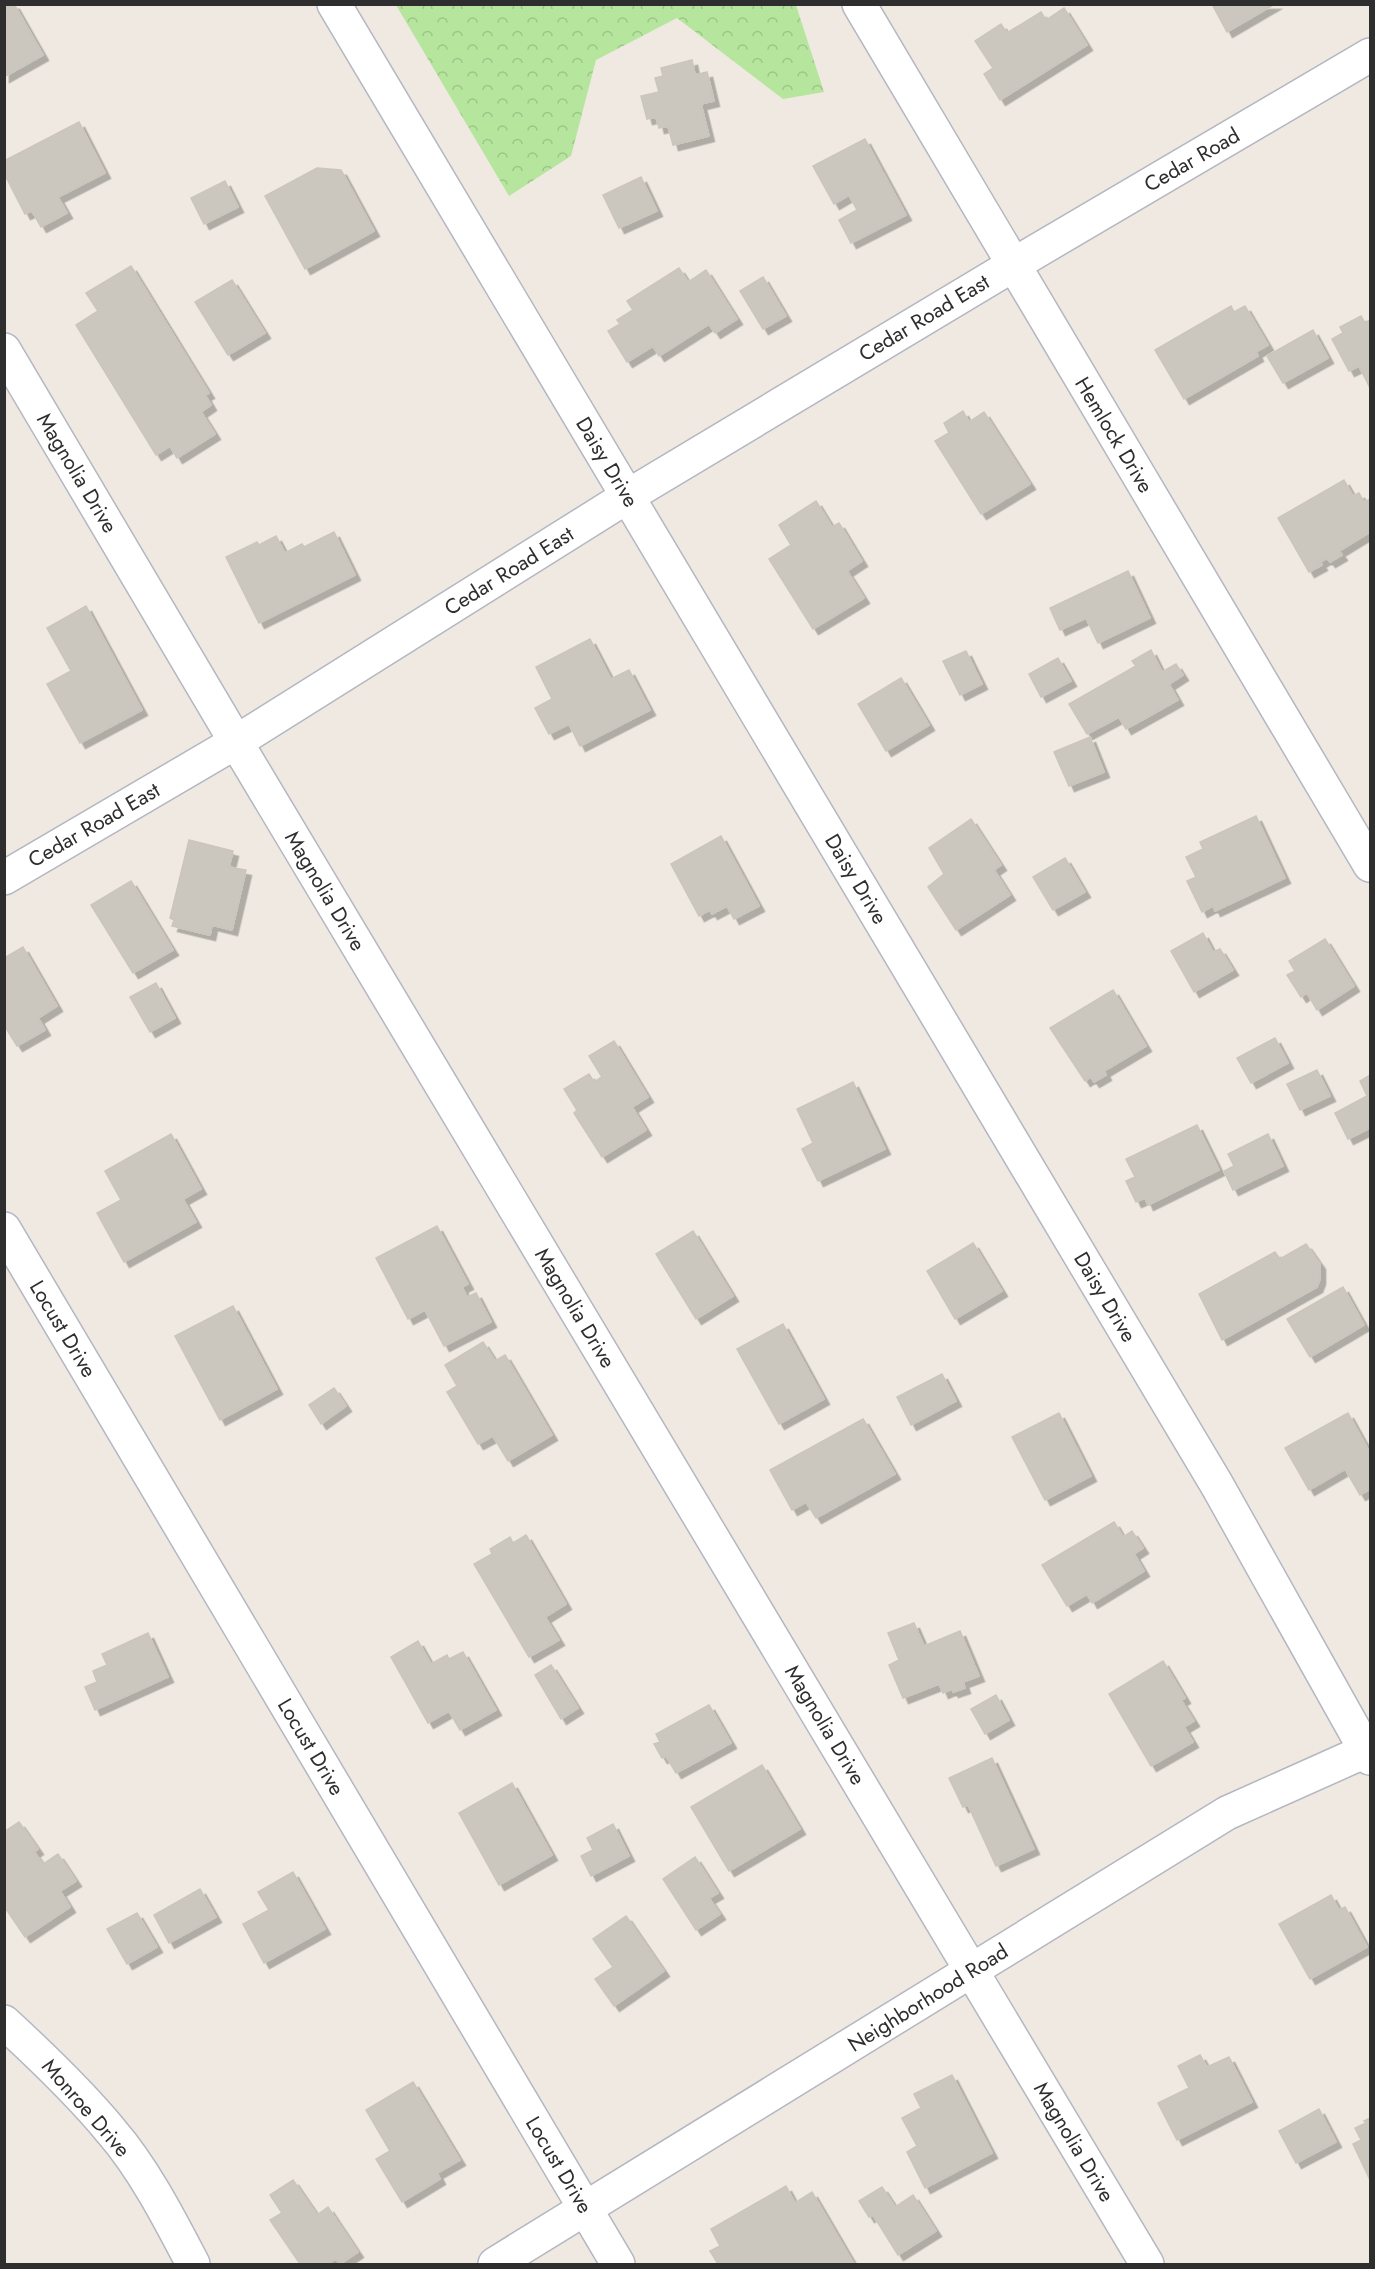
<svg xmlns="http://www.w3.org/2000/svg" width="1375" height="2269" viewBox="0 0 1375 2269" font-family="Jost,sans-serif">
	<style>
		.forest { fill: url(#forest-crowns) }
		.building { fill: #cbc7bf; stroke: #cbc5ba; stroke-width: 1.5; filter: url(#shadow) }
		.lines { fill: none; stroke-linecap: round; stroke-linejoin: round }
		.minor-casing { stroke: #b4b7c1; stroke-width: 36 }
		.tertiary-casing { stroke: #b4b7c1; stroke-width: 36 }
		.minor { stroke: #fff; stroke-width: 33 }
		.tertiary { stroke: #fff; stroke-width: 33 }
		.labels { text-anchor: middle; stroke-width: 4.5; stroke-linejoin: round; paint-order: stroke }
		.street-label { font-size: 21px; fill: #2e2e2e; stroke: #fff }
	</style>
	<defs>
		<pattern id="forest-crowns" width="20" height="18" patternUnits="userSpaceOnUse" patternTransform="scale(1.5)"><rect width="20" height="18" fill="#b6e59e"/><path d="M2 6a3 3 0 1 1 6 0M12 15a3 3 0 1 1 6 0" fill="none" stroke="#9dc588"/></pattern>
		<filter id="shadow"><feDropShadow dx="5.5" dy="5.5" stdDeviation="0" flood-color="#0004"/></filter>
	</defs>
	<rect width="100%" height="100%" fill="#efe9e1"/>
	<path class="forest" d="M396 5H796L824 92 783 99 677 18 596 60 571 156 509 196Z"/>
	<path class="building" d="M4 4H14L43 55 4 77Z
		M1212 4H1275L1227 32Z
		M1064 8 1087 45 1000 100 984 74 993 68 975 41 1001 24 1007 33 1041 12 1046 20Z
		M692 60 695 75 707 72 714 101 701 104 709 136 673 145 668 126 659 128 656 117 647 119 641 96 659 92 655 78 663 76 661 68Z
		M79 122 105 173 58 197 67 213 41 227 32 211 25 214 4 173V161Z
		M865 139 906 215 851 243 839 220 857 210 849 195 834 204 813 166Z
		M317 168 341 170 374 231 305 269 265 196Z
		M641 177 657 211 619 228 603 195Z
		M225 181 238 207 204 224 191 198Z
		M131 266 209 393 205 395 211 405 201 412 215 434 177 458 170 446 156 455 76 325 98 311 86 293Z
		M679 268 688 282 706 270 737 319 715 333 709 324 659 356 653 346 627 362 608 331 620 324 617 320 633 310 627 301Z
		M763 277 786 316 763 329 740 291Z
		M232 280 265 333 228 355 195 302Z
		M1231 306 1234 312 1245 306 1268 345 1256 352 1258 356 1184 399 1155 350Z
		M1361 316 1365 323 1370 320V388L1359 366 1349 371 1332 339 1343 333 1340 327Z
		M1313 330 1328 358 1283 383 1267 356Z
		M963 411 969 422 984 412 1030 484 981 514 935 441 949 433 944 423Z
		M1344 480 1353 496 1359 493 1364 502 1370 499V532L1339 551 1342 555 1330 562 1327 558 1320 562 1322 565 1309 572 1278 518Z
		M816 501 832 527 839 523 862 561 847 571 864 598 813 629 769 559 791 545 779 525Z
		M334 532 355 575 259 623 226 557 257 542 259 545 276 536 285 553 302 544 304 547Z
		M1128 571 1150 618 1098 643 1086 618 1060 630 1050 608Z
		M86 606 142 710 80 743 47 684 71 671 47 628Z
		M590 639 611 679 629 670 650 710 580 746 569 724 549 734 535 708 552 699 536 667Z
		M1151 650 1162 672 1176 664 1183 675 1169 684 1178 700 1126 729 1119 717 1087 734 1069 704 1136 666 1132 661Z
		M966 651 982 684 960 695 943 661Z
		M1058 658 1071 681 1041 697 1029 674Z
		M901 678 929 725 886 751 858 704Z
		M1090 737 1104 772 1069 786 1054 752Z
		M1256 816 1285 878 1215 911 1213 906 1202 912 1187 881 1196 877 1186 857 1203 849 1200 842Z
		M971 819 1001 865 994 870 1010 895 956 930 928 887 944 874 929 848Z
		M721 836 759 906 734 919 727 906 712 914 710 910 699 916 671 864Z
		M189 840 233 851 229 867 246 870 232 930 212 925 210 935 172 926 174 920 170 918Z
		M1065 858 1085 892 1053 910 1033 877Z
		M131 881 173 950 133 973 91 905Z
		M1203 933 1213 952 1220 949 1233 970 1194 992 1171 951Z
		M1325 939 1354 986 1317 1010 1307 993 1301 997 1287 975 1295 971 1289 961Z
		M23 947 57 1006 38 1018 45 1030 17 1046 4 1025V954L6 957Z
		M156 983 175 1018 150 1032 130 997Z
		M1113 990 1146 1046 1104 1071 1106 1075 1094 1082 1091 1077 1085 1081 1050 1028Z
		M1275 1038 1288 1063 1251 1083 1237 1058Z
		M614 1041 648 1097 632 1107 646 1130 602 1157 574 1113 577 1110 564 1089 589 1074 594 1082 602 1077 589 1056Z
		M1317 1070 1330 1096 1300 1110 1287 1084Z
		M1370 1075V1128L1348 1139 1335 1113 1367 1096 1360 1081Z
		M853 1082 885 1149 818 1181 802 1149 813 1143 797 1109Z
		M1197 1125 1219 1170 1148 1205 1145 1198 1136 1202 1126 1181 1135 1177 1126 1159Z
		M171 1134 201 1189 183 1199 196 1222 124 1262 97 1213 121 1200 105 1171Z
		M1268 1134 1283 1166 1233 1190 1224 1171 1234 1166 1228 1154Z
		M437 1226 468 1284 462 1287 467 1297 476 1293 491 1322 444 1346 425 1310 408 1319 376 1258Z
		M693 1231 733 1296 696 1319 656 1254Z
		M973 1243 1002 1291 955 1319 927 1271Z
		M1306 1244 1320 1264V1279L1317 1287 1222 1340 1199 1294 1275 1252 1280 1259Z
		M1343 1287 1364 1325 1310 1357 1287 1319Z
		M233 1306 277 1389 220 1420 175 1336Z
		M783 1324 824 1399 779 1424 737 1349Z
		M483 1342 495 1361 505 1355 552 1435 508 1461 493 1436 478 1444 447 1392 457 1386 445 1365Z
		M942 1374 956 1401 911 1425 897 1397Z
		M334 1388 346 1406 321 1424 309 1405Z
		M1059 1413 1091 1476 1045 1500 1012 1437Z
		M1348 1413 1370 1453V1489L1360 1495 1345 1469 1309 1490 1285 1448Z
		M863 1419 895 1474 816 1518 806 1502 792 1510 770 1470Z
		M1114 1522 1123 1537 1132 1531 1143 1548 1134 1554 1144 1571 1092 1603 1087 1594 1067 1606 1042 1565Z
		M526 1535 566 1604 545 1617 559 1640 529 1657 474 1564 492 1554 490 1549 510 1537 513 1543Z
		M914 1623 924 1646 960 1631 979 1676 963 1682 965 1688 953 1692 952 1689 943 1693 939 1684 903 1698 889 1665 899 1660 888 1633Z
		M148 1633 168 1677 95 1710 85 1687 97 1682 93 1671 107 1665 102 1654Z
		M418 1641 431 1664 447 1655 449 1659 463 1652 496 1710 460 1730 449 1711 428 1723 391 1657Z
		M1163 1661 1185 1698 1181 1700 1194 1721 1184 1727 1193 1742 1151 1766 1109 1694Z
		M551 1665 578 1708 561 1719 535 1675Z
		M996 1695 1009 1720 985 1734 971 1709Z
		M709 1705 731 1743 676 1773 666 1756 662 1758 654 1744 660 1742 656 1734Z
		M992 1758 1034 1849 996 1866 968 1805 963 1807 949 1778Z
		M762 1765 800 1829 729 1871 691 1807Z
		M512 1783 552 1855 499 1885 459 1813Z
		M19 1822 38 1849 34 1852 43 1864 58 1854 76 1881 60 1891 70 1907 25 1937 4 1906V1832Z
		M613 1824 629 1856 591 1876 581 1856 593 1850 587 1838Z
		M695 1857 718 1893 709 1898 720 1914 696 1930 663 1879Z
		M293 1872 325 1929 264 1963 243 1924 269 1910 258 1892Z
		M200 1889 216 1917 169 1943 154 1915Z
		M1331 1895 1339 1910 1345 1907 1367 1947 1310 1979 1279 1924Z
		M137 1913 157 1947 127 1964 107 1929Z
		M626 1916 664 1971 614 2006 595 1979 613 1967 593 1939Z
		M1200 2055 1207 2067 1229 2057 1252 2102 1177 2140 1158 2103 1189 2088 1178 2066Z
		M952 2075 992 2153 925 2188 907 2152 917 2146 902 2118 921 2108 914 2094Z
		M413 2082 460 2160 437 2173 440 2179 402 2202 376 2159 390 2151 366 2110Z
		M1319 2109 1336 2142 1296 2163 1279 2131Z
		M1370 2118V2180L1353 2144 1361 2140 1355 2128 1366 2123 1364 2121Z
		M293 2180 317 2215 328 2207 358 2252 340 2264 336 2259 327 2264H300L270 2220 282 2213 270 2195Z
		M786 2186 795 2203 812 2192 854 2264H718L710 2251 720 2246 711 2229Z
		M882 2187 895 2207 913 2195 936 2231 898 2255 873 2215 869 2217 859 2201Z"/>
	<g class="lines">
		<g class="minor-casing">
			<path id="minor" d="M334 4 1217 1485 1370 1758
				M859 4 1370 865
				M4 350 236 742 1147 2264
				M4 878 236 742 628 496 1013 265 1370 55
				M4 1229 618 2264
				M4 2022C41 2056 79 2092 111 2131 144 2169 170 2220 193 2264"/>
		</g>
		<g class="tertiary-casing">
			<path id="tertiary" d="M495 2264 1227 1813 1370 1749"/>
		</g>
		<use href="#minor" class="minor"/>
		<use href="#tertiary" class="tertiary"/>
	</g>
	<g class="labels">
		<g class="street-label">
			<text transform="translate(1192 160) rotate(-30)" y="7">Cedar Road</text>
			<text transform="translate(924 318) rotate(-31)" y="7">Cedar Road East</text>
			<text transform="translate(1114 435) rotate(59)" y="7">Hemlock Drive</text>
			<text transform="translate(607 462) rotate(59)" y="7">Daisy Drive</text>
			<text transform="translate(77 473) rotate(59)" y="7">Magnolia Drive</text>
			<text transform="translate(509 571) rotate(-32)" y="7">Cedar Road East</text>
			<text transform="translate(94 825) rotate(-30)" y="7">Cedar Road East</text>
			<text transform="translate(856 879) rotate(59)" y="7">Daisy Drive</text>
			<text transform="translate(325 891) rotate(59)" y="7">Magnolia Drive</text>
			<text transform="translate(1105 1297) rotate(59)" y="7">Daisy Drive</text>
			<text transform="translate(575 1308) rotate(59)" y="7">Magnolia Drive</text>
			<text transform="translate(63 1329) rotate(59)" y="7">Locust Drive</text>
			<text transform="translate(825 1725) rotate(59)" y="7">Magnolia Drive</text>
			<text transform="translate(311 1747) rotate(59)" y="7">Locust Drive</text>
			<text transform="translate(928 1998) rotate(-32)" y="7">Neighborhood Road</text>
			<text transform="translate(86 2108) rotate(49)" y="7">Monroe Drive</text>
			<text transform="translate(1074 2142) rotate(59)" y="7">Magnolia Drive</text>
			<text transform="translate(559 2165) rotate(59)" y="7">Locust Drive</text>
		</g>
	</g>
	<rect width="1375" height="2269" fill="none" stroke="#2e2e2e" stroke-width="12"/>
</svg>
